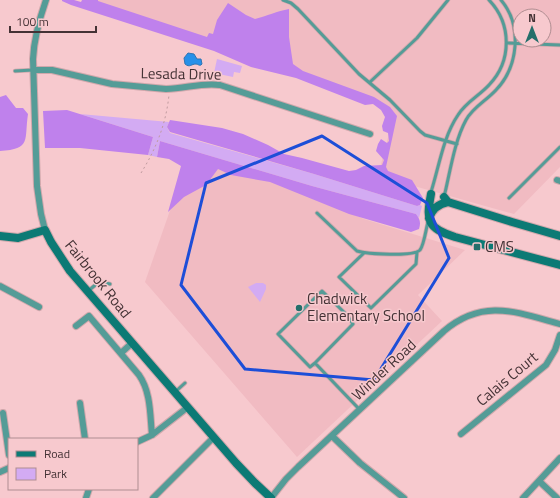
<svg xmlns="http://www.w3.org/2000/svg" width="560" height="498" viewBox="0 0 560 498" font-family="'Titillium Web',sans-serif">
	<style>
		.built { fill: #f1bbc2; fill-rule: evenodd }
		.green { fill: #d3abf3 }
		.forest { fill: #bf81ec }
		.water { fill: #2790e9; stroke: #3074b3 }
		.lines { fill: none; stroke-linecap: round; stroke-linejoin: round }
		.lane-casing { stroke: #d0a8ac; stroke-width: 4.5 }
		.street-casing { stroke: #d0a8ac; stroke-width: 8 }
		.secondary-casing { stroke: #d0a8ac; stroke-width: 10 }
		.path { stroke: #c09b9f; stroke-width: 1; stroke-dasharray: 2 3; stroke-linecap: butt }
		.lane { stroke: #549c97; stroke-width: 3 }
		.street { stroke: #549c97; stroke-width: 6 }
		.secondary { stroke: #0c7a75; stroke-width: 8 }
		.marked { fill: none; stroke: #1d4ed8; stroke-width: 3; stroke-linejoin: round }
		.poi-dot { fill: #246e6a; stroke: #f7c9ce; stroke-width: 1.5 }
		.labels { text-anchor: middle; stroke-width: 3; stroke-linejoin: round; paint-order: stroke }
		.street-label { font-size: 15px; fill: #443235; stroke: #f7c9ce }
		.poi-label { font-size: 15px; fill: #443235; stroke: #f7c9ce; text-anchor: start }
	</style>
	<rect width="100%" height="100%" fill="#f7c9ce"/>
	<path class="built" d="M85 0H560V167L514 214 382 177 379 172 393 118 379 103ZM520 16H544V40H520Z
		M188 159 282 183 364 219 465 250 418 295 442 321 297 457 145 282Z"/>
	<path class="green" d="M217 59 242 66 240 73 234 72 233 77 214 73Z
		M80 114 169 122 167 127 170 133 314 174 417 206 420 205 422 206 419 218 416 214 312 186 160 141 157 157 148 155 153 137Z
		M256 283H263L266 285V289L260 302 248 287Z"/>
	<path class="forest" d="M62 0H74L81 2 82 0H98V1L207 37 209 33 213 34 217 20 228 3 246 15 255 19C267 16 277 11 289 9V37L293 64 303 71 374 97 390 107 397 116 386 167 388 171 412 180 423 198 420 205 417 206 314 174 170 132 167 127 170 120 222 128 243 134 268 145 284 154 302 158 349 171 356 170 364 166 382 165 384 160 376 151 378 144 381 139 387 143 389 141 388 133 383 131 382 126 385 117 381 110 373 104 365 105 296 78 251 67 214 51 71 5 62 1Z
		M6 95 16 108H23L28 114C24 140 32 149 0 151V97Z
		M67 110 153 137 148 155 80 148H45L43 111Z
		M160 141 312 186 416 214C420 219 421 223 419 229L411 232 349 214 270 182 231 175 218 169 206 185 184 197 168 212 181 166 169 159 157 157Z"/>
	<path class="water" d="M188 53 194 54 197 59H201L202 64 201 65C199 66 198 64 196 64 191 64 190 68 185 64L184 58Z"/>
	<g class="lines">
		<g class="lane-casing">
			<path id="lane" d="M283 0 291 3 298 9 359 74 390 100 420 131 425 135 457 144
				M507 43 560 45
				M15 71 33 70
				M370 82 417 38 448 0
				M431 192C439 167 443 137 458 115 466 102 479 96 489 85 512 61 512 24 489 0
				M444 197C450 173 454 142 466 120 473 107 486 101 496 90 518 67 523 26 501 0
				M509 198 560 147
				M317 213 357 251C367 254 413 257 420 250 424 245 426 229 428 222
				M364 253 339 277 371 308 416 264 417 252
				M88 291 99 282 110 284
				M315 363 310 367 278 334 322 291 347 315 353 324 315 363 360 410
				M175 392 185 383"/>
		</g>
		<g class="street-casing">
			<path id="street" d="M33 70H52L112 84 166 89C185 89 202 82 220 85L370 134
				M557 180 560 181
				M45 230 41 214 37 186 33 59C34 38 39 20 46 0
				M0 286 39 307
				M76 326 89 316 139 375C151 392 150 415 152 435
				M121 353 132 343
				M80 403 85 439
				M3 413 9 455
				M461 434 546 365 555 350 560 335
				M332 436 360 463 404 498
				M137 442 152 435 188 407
				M0 472 9 468
				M539 481 557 498
				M86 498 89 489
				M153 498 214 437
				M271 498 286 479 298 467 444 331C483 298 516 312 560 324
				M523 498 560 458"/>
		</g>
		<g class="secondary-casing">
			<path id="secondary" d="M431 194C426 221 427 228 455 237L560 265
				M444 197 448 202 512 222 560 236
				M429 218C432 209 438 204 448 202
				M0 236 18 238 45 230 51 242 70 271 236 463 255 483 271 498"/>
		</g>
		<path class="path" d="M141 173C156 149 166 124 169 95"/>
		<use href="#lane" class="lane"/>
		<use href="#street" class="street"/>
		<use href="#secondary" class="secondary"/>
	</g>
	<path class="marked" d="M322 136 427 203 449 258 374 380 245 369 181 285 206 183Z"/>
	<g class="poi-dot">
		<rect x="473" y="243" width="8" height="8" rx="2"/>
		<circle cx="299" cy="308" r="4"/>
	</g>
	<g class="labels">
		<g class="street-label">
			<text transform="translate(181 74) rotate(1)" y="5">Lesada Drive</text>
			<text transform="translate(98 279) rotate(51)" y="5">Fairbrook Road</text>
			<text transform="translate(384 370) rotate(-43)" y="5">Winder Road</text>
			<text transform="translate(507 379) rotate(-40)" y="5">Calais Court</text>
		</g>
		<g class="poi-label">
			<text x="485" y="252">CMS</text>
			<text x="307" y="304">Chadwick<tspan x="307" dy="17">Elementary School</tspan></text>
		</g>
	</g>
	<rect x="8" y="438" width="130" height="52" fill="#f7c9ce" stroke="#af8d91"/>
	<rect x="16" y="451" width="20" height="6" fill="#0c7a75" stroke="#af8d91"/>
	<text x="44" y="458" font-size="12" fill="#443235">Road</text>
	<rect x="16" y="468" width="20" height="12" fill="#d3abf3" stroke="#af8d91"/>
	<text x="44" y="478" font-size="12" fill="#443235">Park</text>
	<g transform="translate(532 28)"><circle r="19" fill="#f7c9ce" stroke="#af8d91"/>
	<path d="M0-3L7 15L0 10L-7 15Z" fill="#246e6a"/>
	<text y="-6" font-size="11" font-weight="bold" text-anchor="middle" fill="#443235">N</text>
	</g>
	<path d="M10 26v6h86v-6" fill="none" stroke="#443235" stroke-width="2"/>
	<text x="16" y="26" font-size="12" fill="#443235" stroke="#f7c9ce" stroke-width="3" paint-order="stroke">100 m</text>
</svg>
